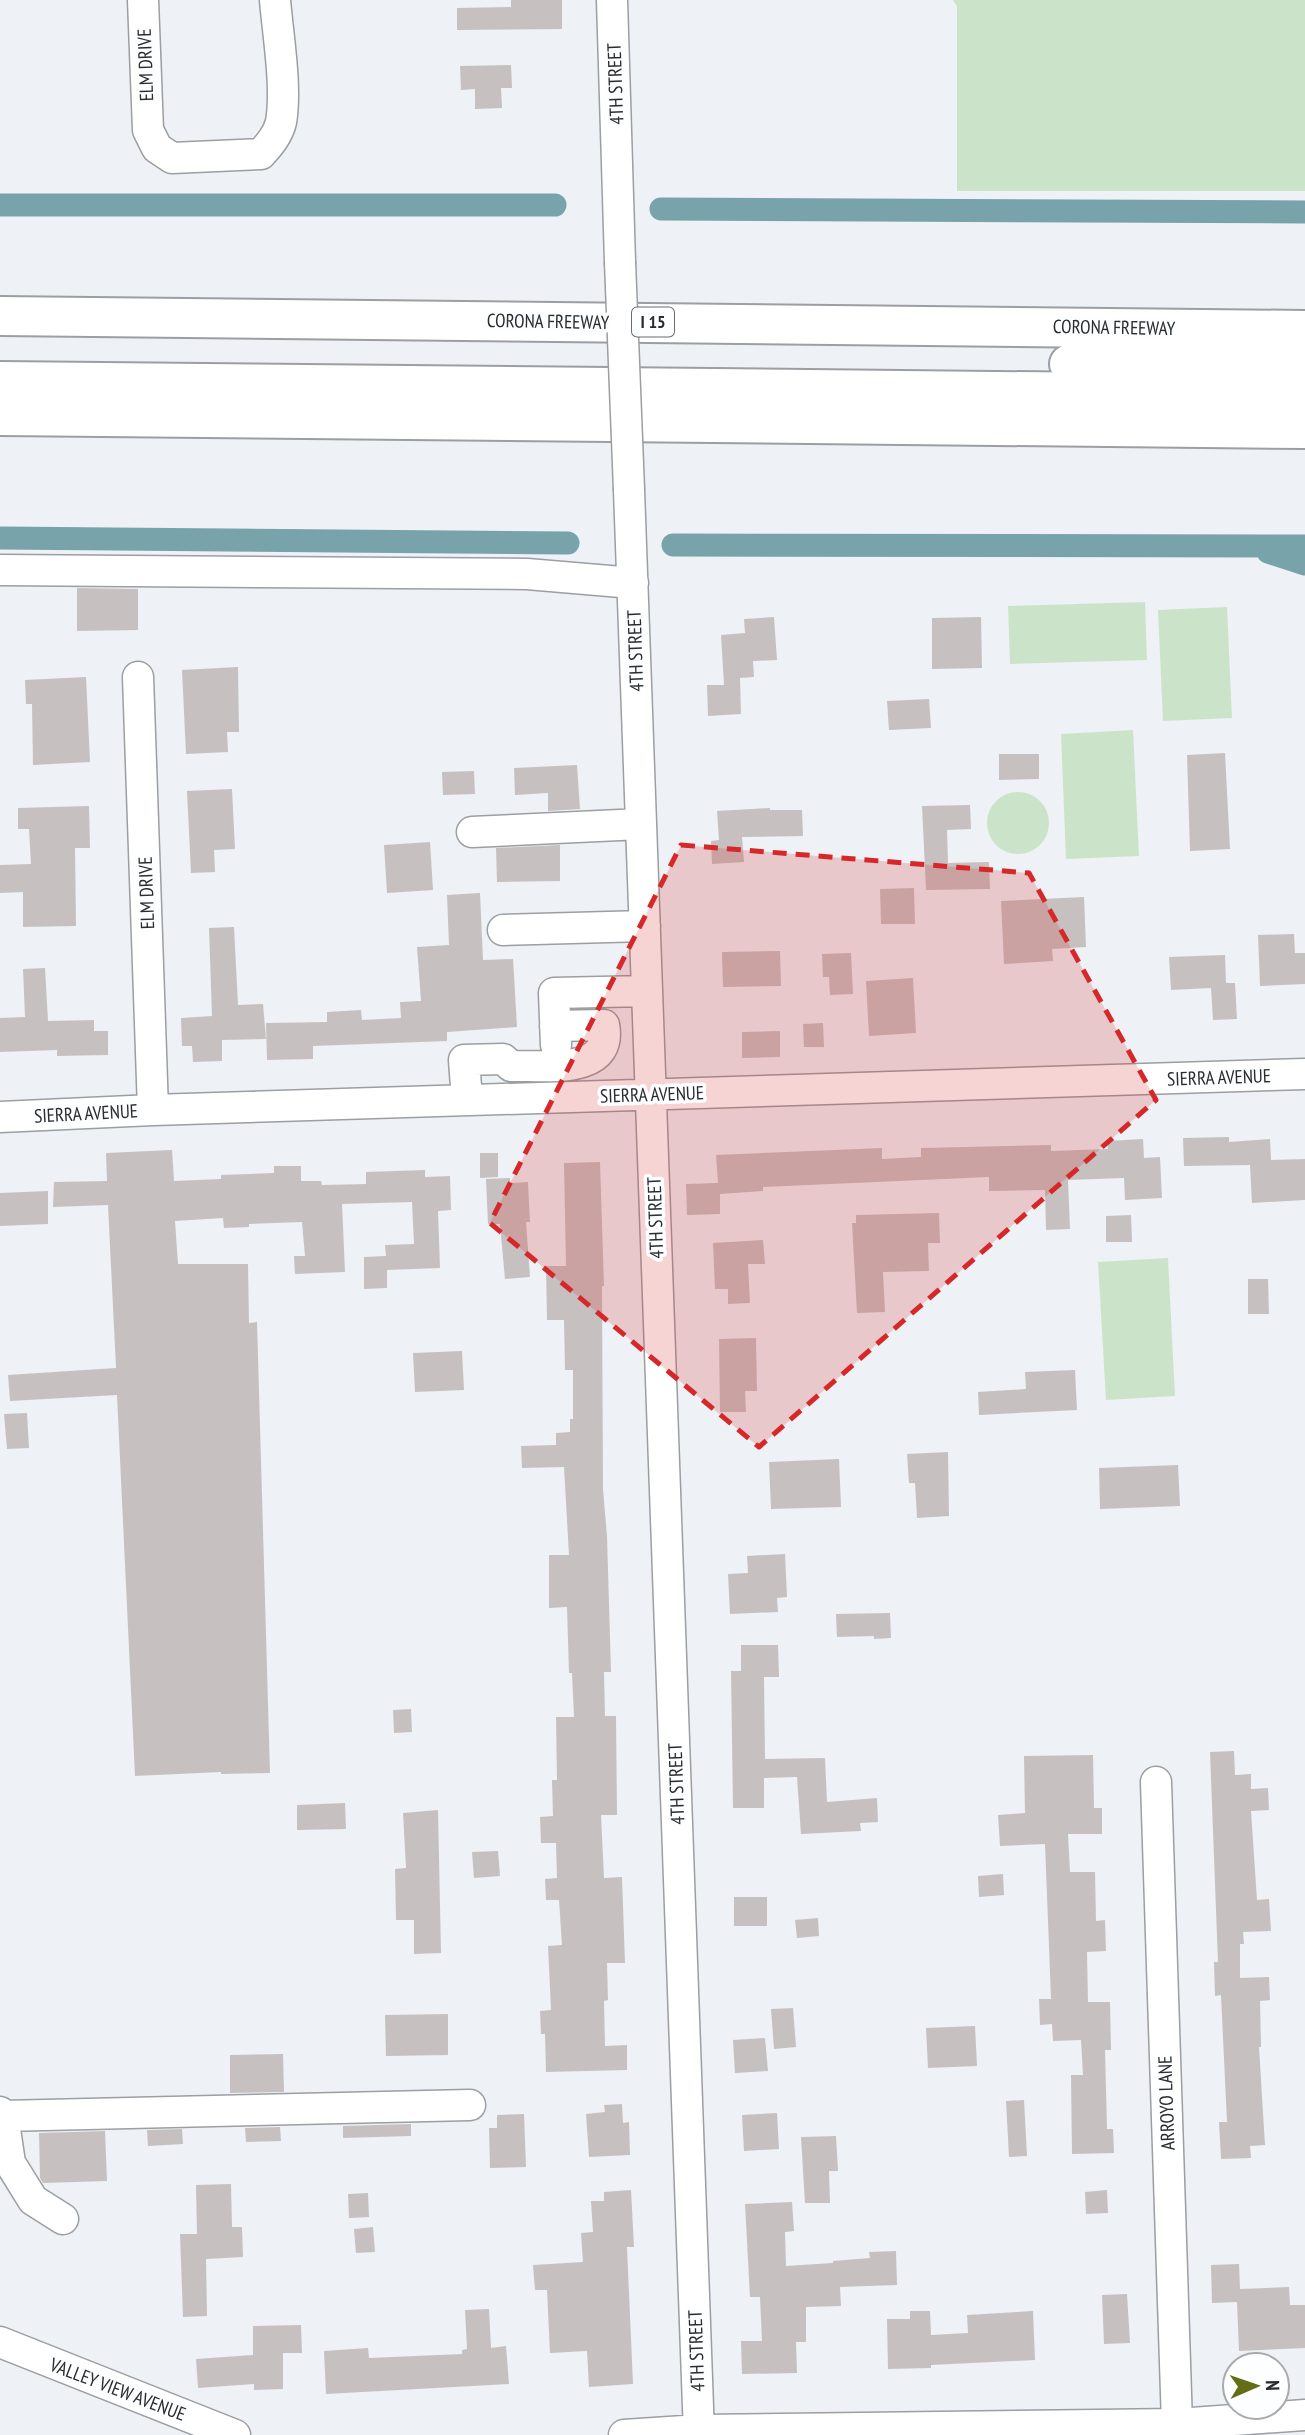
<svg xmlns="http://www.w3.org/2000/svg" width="1305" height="2435" viewBox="0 0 1305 2435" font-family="'PT Sans Narrow',sans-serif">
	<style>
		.green { fill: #cbe4c9 }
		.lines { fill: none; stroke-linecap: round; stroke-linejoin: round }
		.canal { stroke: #78a3ab; stroke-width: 23 }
		.building { fill: #c6c1c0 }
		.minor-casing { stroke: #9b9ea2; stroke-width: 33 }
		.highway-casing { stroke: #9b9ea2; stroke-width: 42 }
		.minor { stroke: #fff; stroke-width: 30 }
		.highway { stroke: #fff; stroke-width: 38 }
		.minor-bridge-casing { stroke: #9b9ea2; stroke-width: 33; stroke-linecap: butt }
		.minor-bridge { stroke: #fff; stroke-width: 30 }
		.marked { fill: #d62828; fill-opacity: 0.2; stroke: #d62828; stroke-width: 5; stroke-dasharray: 14 9; stroke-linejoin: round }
		.labels { text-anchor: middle; stroke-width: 7; stroke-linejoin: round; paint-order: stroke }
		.shield { fill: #fdfeff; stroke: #696b6c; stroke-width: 2 }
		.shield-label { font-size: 18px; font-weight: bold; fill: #2a2c2d }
		.street-label { font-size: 19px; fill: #2a2c2d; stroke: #fdfeff }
	</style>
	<rect width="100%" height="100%" fill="#eef1f5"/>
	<path class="green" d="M953 0H1305V191H957V6Z
		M1145 602 1147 660 1010 664 1008 606Z
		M1227 607 1232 718 1163 721 1158 610Z
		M1133 730 1139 856 1066 859 1061 734Z
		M987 823a31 31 0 1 1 62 0a31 31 0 1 1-62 0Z
		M1168 1258 1175 1396 1106 1400 1098 1262Z"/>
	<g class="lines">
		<path class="canal" d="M0 205H555
			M661 209 1305 212
			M0 538 568 543
			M673 545 1305 546
			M1268 552 1305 564"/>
	</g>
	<path class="building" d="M511 0H562V29L457 30V8L511 7Z
		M511 65 512 88H501L502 108 475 109V89L461 90 460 66Z
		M77 588 138 589V630L77 631Z
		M774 617 777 660 753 661 754 677 740 678 741 714 708 716 707 685H724L721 635 745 633 744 619Z
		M981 617 982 668 932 669V618Z
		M238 667 239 732H227L228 752 186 754 182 670Z
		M86 677 90 762 33 765 32 704H26L25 680Z
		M929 699 931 728 889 730 887 701Z
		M1225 753 1230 849 1190 851 1187 755Z
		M999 754H1039V779L999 780Z
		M577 765 580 809 548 811V793L515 795 514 768Z
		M474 771 475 794 443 795 442 772Z
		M232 789 235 849 214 850 215 872 191 873 187 791Z
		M970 805 971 829 947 830 948 863 989 862 990 889 926 890 922 806Z
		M89 806 90 848H75L76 926 23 927V892L0 893V865L31 864 29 829H18V808Z
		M770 808V810H802L803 836 742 837 744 862 712 864 711 841 719 840 717 811Z
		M430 842 433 890 387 893 384 845Z
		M560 845V881L497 882 496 848Z
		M914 888 915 924H881L880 889Z
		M480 893 483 960 513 959 517 1027 447 1032V1041L313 1046V1059L267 1060 266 1023 327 1022V1012L361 1010 362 1020 401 1018 400 1002 421 1001 417 947 449 945 447 895Z
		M1084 897 1086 947 1052 949 1053 961 1004 964 1001 901Z
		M234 927 238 1005 263 1004 266 1039 222 1040V1061L193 1062 192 1046H182L181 1018 212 1016 209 928Z
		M1294 934 1295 953H1305V984L1260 986 1258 935Z
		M780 951 781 986 723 987 722 952Z
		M851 953 853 994 830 995 829 977H823L822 954Z
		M1225 955 1226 983H1235L1237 1019 1213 1020 1211 988 1171 990 1169 957Z
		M45 968 48 1021 94 1020V1031H108V1055L57 1056V1050L0 1052V1018L25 1017 23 969Z
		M913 978 916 1033 869 1036 866 981Z
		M823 1023 824 1047H804L803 1024Z
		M780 1031V1057L742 1058V1032Z
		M1229 1137V1142L1270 1139 1271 1160 1305 1159V1200L1252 1203 1250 1165 1184 1166 1183 1138Z
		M1143 1139 1144 1158 1160 1157 1162 1198 1125 1200 1124 1178 1068 1180 1070 1229 1046 1230 1045 1190 989 1191V1177L763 1187V1191L720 1194V1214L687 1215 686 1184 718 1183 716 1155 882 1148V1159L921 1157V1148L1051 1145V1151L1108 1149 1107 1141Z
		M172 1150 174 1181 221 1179V1175L274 1173V1166H301V1181H321L322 1185 366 1184V1172L425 1170V1177L450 1176 451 1210 438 1211 440 1268 387 1270V1288L364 1289V1257L386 1256 385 1245 414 1244 412 1202 342 1204 345 1272 295 1274 294 1256H305L302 1222 249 1224V1227L224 1228 223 1218 175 1221 178 1264H248L249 1323 257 1322 270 1773 221 1774V1772L135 1776 117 1395 10 1401 8 1375 116 1368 108 1205 53 1207 54 1182 107 1181 106 1153Z
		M480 1153H498V1177L480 1178Z
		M600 1162 604 1286H602L603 1489 607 1536 611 1672H604L605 1716H616L617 1815H601L604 1878 622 1877 625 1963H607L608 2000 604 2001 605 2046 627 2045V2070L546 2072 545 2034H541L540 2011 551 2010 548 1946 562 1945 559 1900H546L545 1879 557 1878 556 1843H541L540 1817 553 1816 552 1780H557L556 1717H574L572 1673H569L567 1607 549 1608V1555H569L564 1467 522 1468 521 1446 556 1445V1433L570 1432V1419H573V1370H565L564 1320H547L546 1266H566L564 1163Z
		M510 1178V1183L528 1182 530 1222H526L530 1277 505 1279 500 1224H488L486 1179Z
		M48 1191V1224L0 1226V1193Z
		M939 1213 940 1243H928L929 1271 883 1272 885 1312 857 1313 852 1223H856V1215Z
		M1131 1215 1132 1242H1106V1216Z
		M763 1240 765 1264H748L750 1303 728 1304V1289H715L713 1243Z
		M1248 1279H1268L1269 1314H1248Z
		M756 1338 757 1391H745L746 1412H720L719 1339Z
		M462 1351 464 1390 415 1392 413 1353Z
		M1075 1370 1077 1410 979 1415 978 1392 1026 1389 1025 1372Z
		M27 1413 29 1448 7 1449 4 1414Z
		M948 1452 949 1516 917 1518 915 1483H909L907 1454Z
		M839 1459 841 1507 771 1509 769 1462Z
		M1178 1465 1180 1506 1100 1509 1099 1468Z
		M785 1554 787 1597 777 1598 778 1612 730 1614 728 1574 748 1573 747 1556Z
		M890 1613 891 1638 874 1639V1636L837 1637 836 1614Z
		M741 1645H778L779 1677H764L765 1759 825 1758 827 1802 877 1798 878 1822 860 1823 861 1831 801 1834 797 1777 764 1778V1808H733L731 1671H741Z
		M411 1709 412 1732 394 1733 393 1710Z
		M1234 1751 1235 1775 1251 1774V1789L1268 1788 1269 1810 1251 1811 1257 1900 1269 1899 1271 1931 1243 1932 1244 1944H1240V1978L1269 1977 1270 2000 1260 2001 1261 2047H1259L1265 2145 1250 2146 1251 2158 1221 2159 1219 2122H1227L1221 1995 1215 1996 1214 1962H1218L1210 1752Z
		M1093 1755 1094 1808H1102V1834H1068L1070 1872H1095L1096 1921 1105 1920 1106 1951 1087 1952 1088 2002H1110L1111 2050H1105L1107 2129H1113L1114 2153 1072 2154 1071 2075H1083L1081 2040 1053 2041 1052 2024 1040 2025 1039 1999H1051L1045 1844 1000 1846 998 1815 1025 1813 1024 1756Z
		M345 1803 346 1829 297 1830V1805Z
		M438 1810 441 1953 414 1954V1920H396L395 1869 406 1868 403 1813Z
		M498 1851 500 1876 474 1878 472 1852Z
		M1003 1874 1004 1895 979 1897 978 1876Z
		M734 1897H767V1926H734Z
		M818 1918 819 1936 797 1938 795 1920Z
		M793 2008 796 2047 774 2049 771 2009Z
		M448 2014V2055L386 2056 385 2015Z
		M975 2026 977 2066 928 2068 926 2028Z
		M765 2038 768 2071 735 2073 733 2040Z
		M283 2054 284 2092 230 2093V2055Z
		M1024 2100 1027 2156 1009 2157 1006 2101Z
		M622 2104 623 2123 629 2122 630 2155 589 2157 586 2114 605 2112 604 2105Z
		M777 2113 779 2149 744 2151 742 2115Z
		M524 2114 526 2167 490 2168 489 2128H497V2115Z
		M411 2124V2136L343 2138V2126Z
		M280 2127 281 2141 246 2142 245 2128Z
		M182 2129 183 2144 148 2146 147 2130Z
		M105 2131 107 2181 43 2183 40 2178 39 2133Z
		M836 2136 838 2171H829L830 2203H805L801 2137Z
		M231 2184 232 2227H242L243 2257 206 2259 207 2316 183 2317 180 2234H197L196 2185Z
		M631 2190 634 2247H627L633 2384 589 2387 587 2351 550 2353 547 2290H535L533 2265 583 2262 581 2233 593 2232 591 2201H604V2192Z
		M1107 2190 1108 2213 1086 2214 1085 2192Z
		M368 2193 369 2217 349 2218 348 2194Z
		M792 2202 794 2231 785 2232 786 2266 833 2263V2261L870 2258 869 2252 896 2251 897 2285 840 2287 841 2306 806 2307V2342H796L797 2373 742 2374 741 2341H762L760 2297H750L745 2204Z
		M373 2227 375 2252 356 2253 354 2229Z
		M1239 2264 1240 2289 1289 2287 1290 2305H1305V2348L1239 2351 1237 2302 1212 2303 1211 2265Z
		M1127 2294 1130 2343 1104 2344 1102 2295Z
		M489 2309 491 2348 506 2346 509 2384 326 2394 324 2351 368 2348 369 2358 462 2354V2350L467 2349 465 2310Z
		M910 2311H930L931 2335 968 2333 967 2315 1033 2311 1035 2360 931 2365V2368L888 2369 887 2319H910Z
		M301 2325 302 2353H283V2389L254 2390V2384L198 2388 196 2359 253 2355V2326Z"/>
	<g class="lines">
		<g class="minor-casing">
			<path id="minor" d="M143 0 148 130 157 148 172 158 261 154C269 145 278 135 281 122 287 87 278 36 275 0
				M612 0 620 262
				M629 490 699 2435
				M0 570 527 574 633 583
				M138 677 153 1110
				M472 832 641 824
				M503 930 645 926
				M556 1045 554 993 647 991
				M467 1100 464 1060 503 1059 511 1066C543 1065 614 1076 604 1025L555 1026
				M0 1117 153 1110 1305 1074
				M1156 1782 1177 2424
				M0 2112 3 2116 10 2163 33 2200 63 2219
				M3 2116 470 2105
				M0 2342 235 2435
				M624 2435 699 2430 1177 2424 1305 2415"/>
		</g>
		<g class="highway-casing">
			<path id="highway" d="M0 316 1305 330
				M1069 364 1305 366
				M0 381 1305 394
				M0 416 1305 429"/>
		</g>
		<use href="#minor" class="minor"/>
		<use href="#highway" class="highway"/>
		<g class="minor-bridge-casing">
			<path id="minor-bridge" d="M620 262 629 490"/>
		</g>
		<use href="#minor-bridge" class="minor-bridge"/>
	</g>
	<path class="marked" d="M681 845 1029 873 1156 1100 759 1447 490 1223Z"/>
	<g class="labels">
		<rect class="shield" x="632" y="307.5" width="42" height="29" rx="5"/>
		<g class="shield-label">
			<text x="653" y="328">I 15</text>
		</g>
		<g class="street-label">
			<text transform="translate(145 65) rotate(-92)" y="7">ELM DRIVE</text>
			<text transform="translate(615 84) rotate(-92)" y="7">4TH STREET</text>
			<text transform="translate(548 321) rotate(1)" y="7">CORONA FREEWAY</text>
			<text transform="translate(1114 327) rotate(1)" y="7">CORONA FREEWAY</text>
			<text transform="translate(635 651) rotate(-92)" y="7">4TH STREET</text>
			<text transform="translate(146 893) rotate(-92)" y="7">ELM DRIVE</text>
			<text transform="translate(1219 1077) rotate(-2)" y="7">SIERRA AVENUE</text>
			<text transform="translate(652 1094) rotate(-2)" y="7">SIERRA AVENUE</text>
			<text transform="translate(86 1113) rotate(-3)" y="7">SIERRA AVENUE</text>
			<text transform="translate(655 1218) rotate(-92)" y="7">4TH STREET</text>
			<text transform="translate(676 1784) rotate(-92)" y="7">4TH STREET</text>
			<text transform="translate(1166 2103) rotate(-92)" y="7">ARROYO LANE</text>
			<text transform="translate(696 2351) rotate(-92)" y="7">4TH STREET</text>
			<text transform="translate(118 2389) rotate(21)" y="7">VALLEY VIEW AVENUE</text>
		</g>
	</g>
	<g transform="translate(1256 2386) rotate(88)"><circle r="33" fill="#fdfeff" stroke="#a9aaab" stroke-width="2"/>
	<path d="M0-5L12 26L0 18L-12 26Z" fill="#636d15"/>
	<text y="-10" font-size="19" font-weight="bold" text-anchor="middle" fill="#2a2c2d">N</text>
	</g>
</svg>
